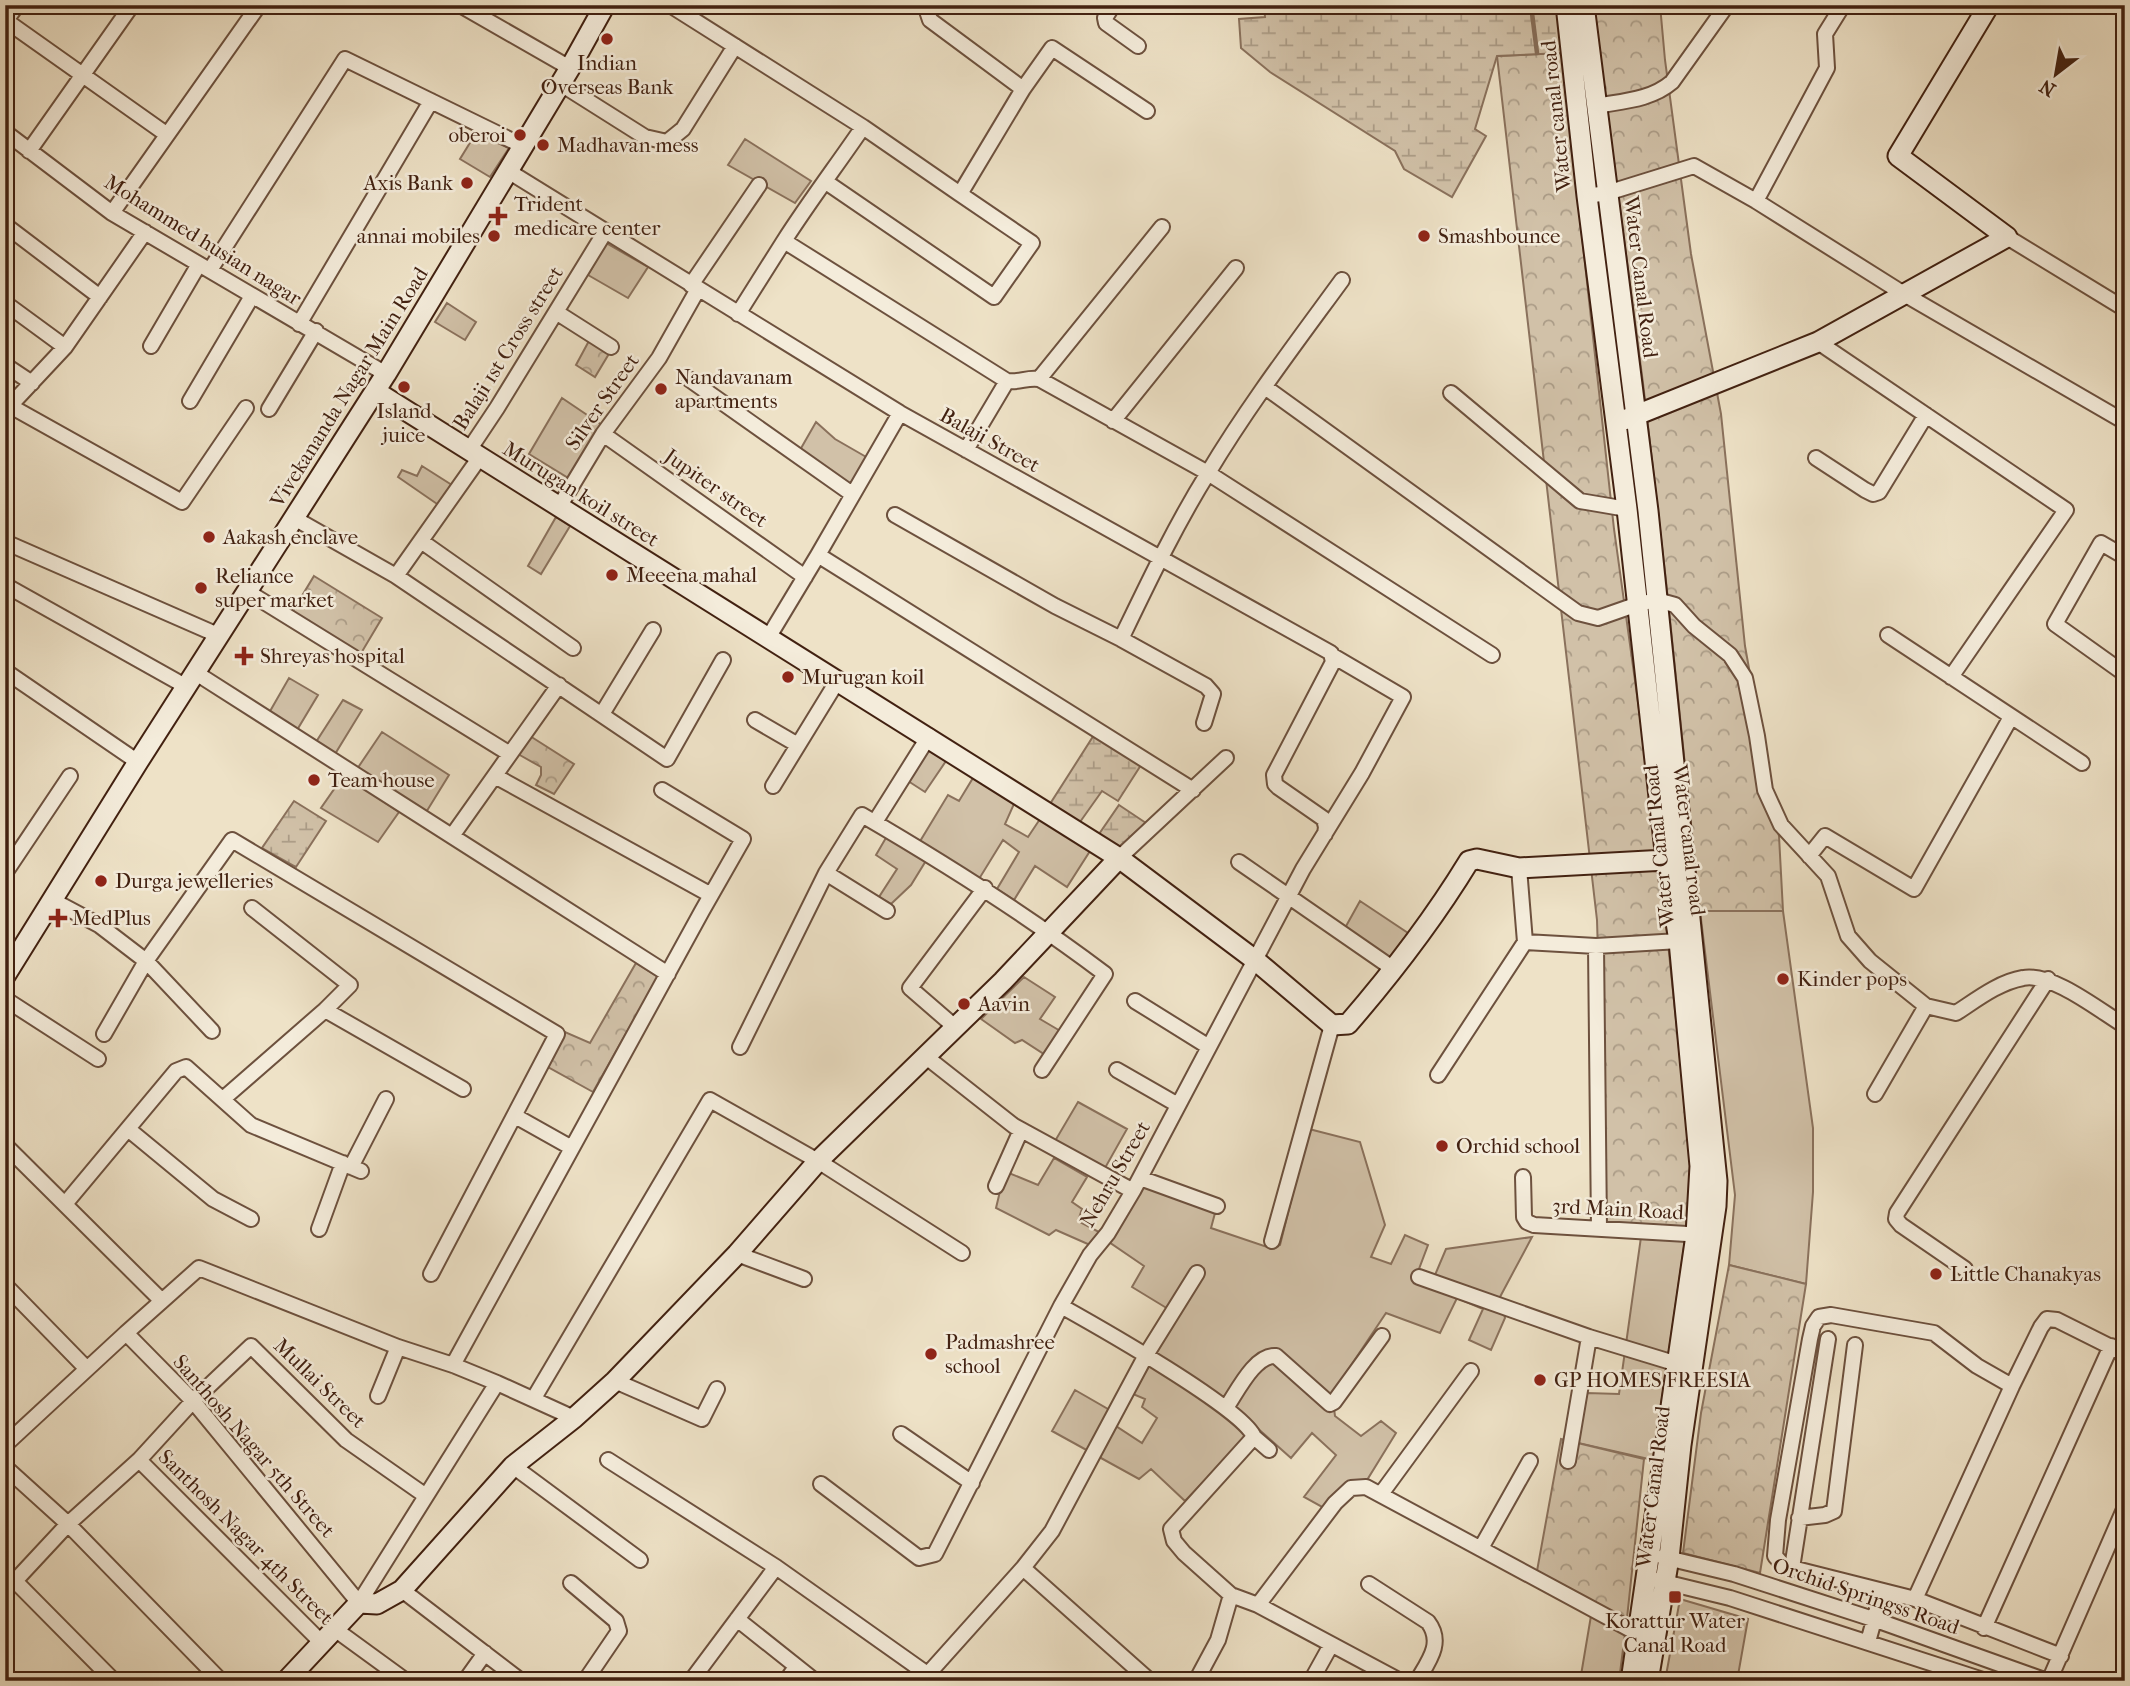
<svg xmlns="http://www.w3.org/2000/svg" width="2130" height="1686" viewBox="0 0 2130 1686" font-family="'IM FELL French Canon',serif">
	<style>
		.green { fill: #d1c1a8; stroke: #8a715c; stroke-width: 2 }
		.forest { fill: url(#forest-crowns); stroke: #8a715c; stroke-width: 2 }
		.wetland { fill: url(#wetland-marsh); stroke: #8a715c; stroke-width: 2 }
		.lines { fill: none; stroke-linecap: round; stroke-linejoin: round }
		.stream { stroke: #866d59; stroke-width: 4.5 }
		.street-casing { stroke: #6d513e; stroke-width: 18 }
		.secondary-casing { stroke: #422111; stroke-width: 23 }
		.street { stroke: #f4ecdb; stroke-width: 14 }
		.secondary { stroke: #f4ecdb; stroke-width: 19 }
		.poi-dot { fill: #8f2418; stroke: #f4ecdb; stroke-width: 2.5 }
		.labels { text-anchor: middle; stroke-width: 5; stroke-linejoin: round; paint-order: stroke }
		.poi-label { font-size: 21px; fill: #422111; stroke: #f4ecdb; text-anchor: start }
		.street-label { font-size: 21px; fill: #422111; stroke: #f4ecdb }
	</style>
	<defs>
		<pattern id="forest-crowns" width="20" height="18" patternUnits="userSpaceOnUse" patternTransform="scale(1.75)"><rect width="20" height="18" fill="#d1c1a8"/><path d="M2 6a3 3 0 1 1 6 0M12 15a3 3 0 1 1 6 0" fill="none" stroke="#ab9c87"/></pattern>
		<pattern id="wetland-marsh" width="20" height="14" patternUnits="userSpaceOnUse" patternTransform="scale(1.75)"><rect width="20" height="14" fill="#d1c1a8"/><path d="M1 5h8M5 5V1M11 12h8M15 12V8" fill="none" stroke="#ab9c87"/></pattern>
	</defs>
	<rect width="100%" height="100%" fill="#eee2c7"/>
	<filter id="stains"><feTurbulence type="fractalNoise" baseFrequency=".00286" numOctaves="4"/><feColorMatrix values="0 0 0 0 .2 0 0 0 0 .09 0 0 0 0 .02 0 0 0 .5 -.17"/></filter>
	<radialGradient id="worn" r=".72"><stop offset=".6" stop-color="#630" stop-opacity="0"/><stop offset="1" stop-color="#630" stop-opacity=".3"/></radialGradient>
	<path class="green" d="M476 133 509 148 490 177 460 159Z
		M745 139 811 181 795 203 728 165Z
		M606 243 648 267 628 298 588 275Z
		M447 303 476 322 465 340 435 322Z
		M562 398 602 425 570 479 529 454Z
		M816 422 835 439 868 458 851 488 800 450Z
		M422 466 455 487 440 506 398 477 402 470 417 476Z
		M556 517 570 526 541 574 528 566Z
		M289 678 318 695 297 730 269 713Z
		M343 700 362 710 335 754 316 742Z
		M382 732 449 775 425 814 355 772Z
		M924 748 946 761 925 792 905 779Z
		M344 775 399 812 378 842 321 808Z
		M973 778 1014 804 1005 824 1028 837 1040 819 1090 851 1067 887 1035 866 1014 900 997 889 1019 852 1003 840 979 879 919 843 948 795 959 801Z
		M887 836 927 859 911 885 891 904 879 897 897 869 876 855Z
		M1360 901 1408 933 1390 958 1345 928Z
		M1700 911H1783L1813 1128V1192L1806 1284 1729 1265 1735 1195Z
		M1024 977 1055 997 1040 1019 1062 1032 1047 1056 1022 1040 1015 1043 981 1019Z
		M1078 1102 1127 1129 1105 1168 1055 1141Z
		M1309 1129 1360 1142 1385 1225 1371 1257 1391 1264 1405 1235 1428 1245 1419 1269 1435 1275 1446 1249 1532 1237 1500 1297 1505 1318 1491 1350 1469 1340 1483 1309 1457 1298 1440 1333 1386 1313 1332 1394 1335 1416 1361 1436 1381 1421 1396 1433 1367 1480 1333 1513 1304 1497 1336 1455 1312 1433 1291 1458 1256 1427 1185 1501 1151 1469 1139 1479 1052 1431 1075 1390 1120 1416 1116 1426 1142 1443 1157 1418 1142 1407 1145 1399 1133 1394 1178 1315 1132 1287 1144 1266 1109 1242 1115 1236 1143 1186 1215 1213 1211 1228 1270 1248 1280 1245Z
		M1054 1158 1087 1177 1072 1202 1082 1209 1078 1221 1101 1233 1090 1245 1056 1230 1049 1235 996 1208 1001 1187 1009 1173 1038 1185Z
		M1641 1237 1685 1240 1653 1460 1578 1443 1587 1393 1619 1394Z
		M1680 1599 1748 1619 1737 1681H1665Z
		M1593 1604 1627 1618 1619 1681H1580Z"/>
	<path class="forest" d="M1593 5H1660L1665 60 1691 254 1721 414 1745 646 1779 836 1783 911H1700L1666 581 1643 383Z
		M1562 53 1614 529 1658 847 1684 1097 1691 1168 1685 1240 1641 1237 1606 1222 1597 920 1497 56Z
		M590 339 610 352 595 377 576 365Z
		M314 576 382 618 360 655 291 614Z
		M530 736 574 764 554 794 536 785 541 775V767L518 754Z
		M636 963 658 977 593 1092 548 1067 565 1032 590 1043Z
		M1729 1265 1806 1284 1760 1573 1683 1553 1701 1413Z
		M1561 1439 1644 1459 1627 1618 1593 1604 1537 1571Z"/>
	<path class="wetland" d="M1264 5H1558L1562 53 1497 56 1475 129 1486 136 1452 197 1404 169 1395 151 1270 72 1241 48 1239 19 1265 17Z
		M1094 735 1141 765 1118 801 1102 791 1080 822 1050 804Z
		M294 801 326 821 296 867 262 848Z
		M1119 805 1146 823 1116 850 1097 837Z"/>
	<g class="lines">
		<path class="stream" d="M1531 5 1537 53"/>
		<g class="street-casing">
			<path id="street" d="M460 5 570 68
				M670 5 863 127 960 194 1023 89 1052 48 1147 111
				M925 5 930 20 1023 89
				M1113 5 1105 18 1106 23 1138 46
				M5 20 166 134
				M5 22 17 5
				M561 84 645 137 667 142 683 129 735 46
				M1596 106C1623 101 1651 100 1672 82L1727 5
				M5 132 112 213 386 374
				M29 151 132 5
				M508 171 900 413 1331 653 1333 662 1274 775 1275 784 1278 787 1324 819 1326 827 1325 834
				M826 182 994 297 1032 243 960 194
				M1587 196 1607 193 1694 166 1756 201 1904 294 2125 422
				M1756 201 1827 68 1825 34 1843 5
				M112 213 259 5
				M5 225 100 297
				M2007 237 2125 309
				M784 241C809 202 837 165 863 127
				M210 270 345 59 523 146
				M691 285 759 185
				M5 303 65 347
				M556 312 611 347
				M738 314 784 241 1007 381C1019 383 1027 377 1039 379L1208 473 1492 655
				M299 324 431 101
				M1818 342 2066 510 1951 677
				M151 346 199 264
				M5 365 32 383
				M689 379 852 494
				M1039 379 1162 227
				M1265 387 1578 613 1598 618 1638 604 1657 600 1675 605 1694 626 1730 655 1745 678 1757 736 1765 790 1781 825 1828 876 1848 936 1870 961 1926 1006 1956 1013C1976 1000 1999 982 2023 978 2052 972 2100 1011 2125 1026
				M1451 393 1580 501 1627 509
				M190 401 252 296
				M12 407 182 502 246 408
				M269 409 316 331
				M6 410 65 347 145 232
				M1113 421 1236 268
				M603 434 805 577
				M469 450 497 408 605 232
				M966 450 1007 381
				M1816 458 1865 490 1873 494 1879 492 1926 415
				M559 507 603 434 659 358 698 289
				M895 515 1055 606 1121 639 1206 686 1213 694 1204 723
				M294 518 396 576 667 759 723 660
				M421 541 573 648
				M5 542 220 636
				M818 555 1193 790
				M2125 557 2101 543 2055 624 2125 674
				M396 576 480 457
				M5 585 187 687
				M248 592 510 754
				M1888 635 2082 763
				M768 638 818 555 900 413
				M1121 639C1148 583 1175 526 1208 473 1248 406 1296 343 1342 280
				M5 671 138 762
				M196 673 668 974
				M602 714 653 630
				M755 720 798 745
				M495 776 711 895
				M773 786 838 680
				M875 822 929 736
				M452 836 559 685
				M1809 856 1825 836 1914 889 2011 717
				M1119 858 1226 758
				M1239 862 1395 970
				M1519 868 1525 942
				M5 873 70 776
				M826 873 887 911
				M52 900 99 925 146 961 232 840 557 1034 431 1274
				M1596 946 1599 1228
				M5 999 98 1059
				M1135 1001 1209 1047
				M325 1010 463 1089
				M955 1027 910 988 985 888
				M104 1034 146 961 212 1031
				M740 1047 826 873 862 815C946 864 1027 915 1105 974L1042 1070
				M925 1056 1014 1126 1133 1191
				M1117 1070 1178 1105
				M1438 1075 1525 942 1596 946 1679 941
				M1875 1094 1926 1006
				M223 1099 325 1010 350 985 252 908
				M515 1116 572 1148
				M128 1129 213 1199 251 1219
				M5 1145 162 1301 126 1333 193 1401 359 1603 497 1383 574 1418
				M351 1167 386 1099
				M1523 1177 1524 1217 1527 1222 1534 1225 1704 1235
				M1140 1178 1217 1206
				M996 1186 1021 1130
				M65 1204 176 1071 186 1067 251 1125 361 1171
				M319 1229 343 1163
				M1272 1241 1332 1025
				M737 1254 804 1279
				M1965 1269 1901 1225 1896 1219 1897 1213 2048 979
				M1419 1277 1589 1337 1684 1366
				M5 1285 87 1369
				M162 1301 199 1268 398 1347 453 1365 497 1383
				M1061 1306C1095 1325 1244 1409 1254 1437L1171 1529 1174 1541 1184 1553 1231 1595 1258 1605 1400 1681
				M453 1365 702 911 743 839 662 790
				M615 1381 702 1419 717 1389
				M2012 1386 1977 1366 1934 1333 1831 1315 1819 1317 1813 1326 1810 1339 1778 1520 1775 1556 1784 1566 1915 1599 2061 1656
				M378 1396 398 1347
				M534 1398 710 1100 818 1161 962 1253
				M1226 1408C1237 1392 1255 1354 1276 1356L1330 1404 1334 1402 1382 1336
				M901 1434 972 1483
				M1254 1437 1269 1450
				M5 1445 126 1333
				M139 1460 322 1643
				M608 1460 776 1567 937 1681
				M1568 1461 1589 1337
				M513 1466 640 1560
				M5 1467 68 1524 221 1681
				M821 1484 919 1558 935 1554 1061 1306 1090 1255 1108 1233 1133 1191 1303 869 1362 773 1403 697 1333 656
				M1381 1494 1471 1371
				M1799 1518 1825 1515 1834 1511 1855 1345
				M1481 1548 1530 1461
				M1663 1557 1734 1574 1876 1620 2047 1681
				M1023 1568 1150 1681
				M1792 1568 1828 1339
				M1656 1580 1730 1598 1986 1681
				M571 1583 616 1621 619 1631 585 1681
				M1369 1584 1428 1622C1444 1643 1428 1662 1417 1681
				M402 1590 521 1681
				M1915 1599 2012 1386 2041 1327 2047 1319 2057 1320 2125 1354
				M1258 1605 1335 1503 1351 1488 1366 1487 1637 1633
				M737 1619 815 1681
				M1984 1628 2111 1346
				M336 1630 406 1681
				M1868 1642 1882 1591
				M928 1674 1023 1568 1052 1531 1146 1355 1197 1273
				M114 1681 15 1581 68 1524 139 1460 193 1401 251 1346 346 1440 426 1496
				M465 1681 485 1653
				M691 1681 776 1567
				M786 1681 796 1667
				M1196 1681 1218 1640 1231 1595
				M1311 1681 1331 1645
				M2049 1681 2125 1507"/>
		</g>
		<g class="secondary-casing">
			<path id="secondary" d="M1566 5 1587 196 1627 509 1666 860 1679 941 1700 1166 1696 1235 1631 1681
				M1584 5 1648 511 1717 1181 1716 1206 1681 1445 1669 1558 1648 1681
				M375 391 1119 858
				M1624 420 1818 342 2007 237 1898 156 1989 5
				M5 976 138 762 386 374 570 68 605 5
				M286 1681 359 1603 377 1604 402 1590 513 1466 574 1418 615 1381 737 1254 818 1161 1003 981 1119 858 1255 960 1332 1025 1348 1024C1393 972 1433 920 1469 861L1477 859 1519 868 1666 860"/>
		</g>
		<use href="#street" class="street"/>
		<use href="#secondary" class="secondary"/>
	</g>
	<g class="poi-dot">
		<circle cx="607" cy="39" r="7"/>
		<circle cx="520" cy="135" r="7"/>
		<circle cx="543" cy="145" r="7"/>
		<circle cx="467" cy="183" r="7"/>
		<path d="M494.5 205.5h7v7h7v7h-7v7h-7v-7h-7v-7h7z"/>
		<circle cx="494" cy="236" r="7"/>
		<circle cx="1424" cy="236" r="7"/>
		<circle cx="404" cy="387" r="7"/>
		<circle cx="661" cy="389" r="7"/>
		<circle cx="209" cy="537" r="7"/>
		<circle cx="612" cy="575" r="7"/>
		<circle cx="201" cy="588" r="7"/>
		<path d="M240.5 645.5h7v7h7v7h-7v7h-7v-7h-7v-7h7z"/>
		<circle cx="788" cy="677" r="7"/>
		<circle cx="314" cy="780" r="7"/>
		<circle cx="101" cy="881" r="7"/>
		<path d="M54.5 907.5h7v7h7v7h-7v7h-7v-7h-7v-7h7z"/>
		<circle cx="1783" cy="979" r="7"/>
		<circle cx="964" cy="1004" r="7"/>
		<circle cx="1442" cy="1146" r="7"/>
		<circle cx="1936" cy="1274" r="7"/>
		<circle cx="931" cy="1354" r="7"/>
		<circle cx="1540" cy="1380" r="7"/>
		<rect x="1668" y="1590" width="14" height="14" rx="3.5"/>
	</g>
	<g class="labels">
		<g class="poi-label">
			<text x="607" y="70" text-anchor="middle">Indian<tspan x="607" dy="24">Overseas Bank</tspan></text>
			<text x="506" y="142" text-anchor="end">oberoi</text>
			<text x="557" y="152">Madhavan mess</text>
			<text x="453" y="190" text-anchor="end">Axis Bank</text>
			<text x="514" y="211">Trident<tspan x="514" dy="24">medicare center</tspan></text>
			<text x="480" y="243" text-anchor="end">annai mobiles</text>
			<text x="1438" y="243">Smashbounce</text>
			<text x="675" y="384">Nandavanam<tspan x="675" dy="24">apartments</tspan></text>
			<text x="404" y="418" text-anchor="middle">Island<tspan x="404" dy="24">juice</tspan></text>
			<text x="223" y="544">Aakash enclave</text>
			<text x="626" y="582">Meeena mahal</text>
			<text x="215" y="583">Reliance<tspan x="215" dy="24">super market</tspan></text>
			<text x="260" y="663">Shreyas hospital</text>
			<text x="802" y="684">Murugan koil</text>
			<text x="328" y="787">Team house</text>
			<text x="115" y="888">Durga jewelleries</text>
			<text x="72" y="925">MedPlus</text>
			<text x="1797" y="986">Kinder pops</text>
			<text x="978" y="1011">Aavin</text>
			<text x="1456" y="1153">Orchid school</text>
			<text x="1950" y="1281">Little Chanakyas</text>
			<text x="945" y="1349">Padmashree<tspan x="945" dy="24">school</tspan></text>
			<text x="1554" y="1387">GP HOMES FREESIA</text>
			<text x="1675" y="1628" text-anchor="middle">Korattur Water<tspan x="1675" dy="24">Canal Road</tspan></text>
		</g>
		<g class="street-label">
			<text transform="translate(1556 116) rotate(-96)" y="7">Water canal road</text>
			<text transform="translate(203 240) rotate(32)" y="7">Mohammed husian nagar</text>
			<text transform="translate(1641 277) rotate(83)" y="7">Water Canal Road</text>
			<text transform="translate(508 348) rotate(-58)" y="7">Balaji 1st Cross street</text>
			<text transform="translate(349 387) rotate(-58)" y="7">Vivekananda Nagar Main Road</text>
			<text transform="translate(602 402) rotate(-55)" y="7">Silver Street</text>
			<text transform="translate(990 440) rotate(29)" y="7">Balaji Street</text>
			<text transform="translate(716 488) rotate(35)" y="7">Jupiter street</text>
			<text transform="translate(581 494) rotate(32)" y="7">Murugan koil street</text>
			<text transform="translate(1689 840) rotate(83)" y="7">Water canal road</text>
			<text transform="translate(1659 846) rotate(-96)" y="7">Water Canal Road</text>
			<text transform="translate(1115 1174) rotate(-60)" y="7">Nehru Street</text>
			<text transform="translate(1618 1209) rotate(3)" y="7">3rd Main Road</text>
			<text transform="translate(320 1383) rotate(44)" y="7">Mullai Street</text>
			<text transform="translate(254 1446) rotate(49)" y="7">Santhosh Nagar 5th Street</text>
			<text transform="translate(1653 1487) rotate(-83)" y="7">Water Canal Road</text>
			<text transform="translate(246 1537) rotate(45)" y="7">Santhosh Nagar 4th Street</text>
			<text transform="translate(1866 1596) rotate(19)" y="7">Orchid Springss Road</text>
		</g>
	</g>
	<rect width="2130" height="1686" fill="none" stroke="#eee2c7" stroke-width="28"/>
	<rect x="7" y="7" width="2116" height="1672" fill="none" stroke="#422111" stroke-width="3.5"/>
	<rect x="14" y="14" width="2102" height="1658" fill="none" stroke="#422111" stroke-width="2"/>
	<g transform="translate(2056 74) rotate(211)" stroke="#f4ecdb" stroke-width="5" paint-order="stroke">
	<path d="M0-5L12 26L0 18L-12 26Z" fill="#422111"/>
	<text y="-10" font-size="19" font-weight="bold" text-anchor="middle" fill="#422111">N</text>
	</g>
	<rect width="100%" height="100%" filter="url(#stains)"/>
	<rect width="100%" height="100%" fill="url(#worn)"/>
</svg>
